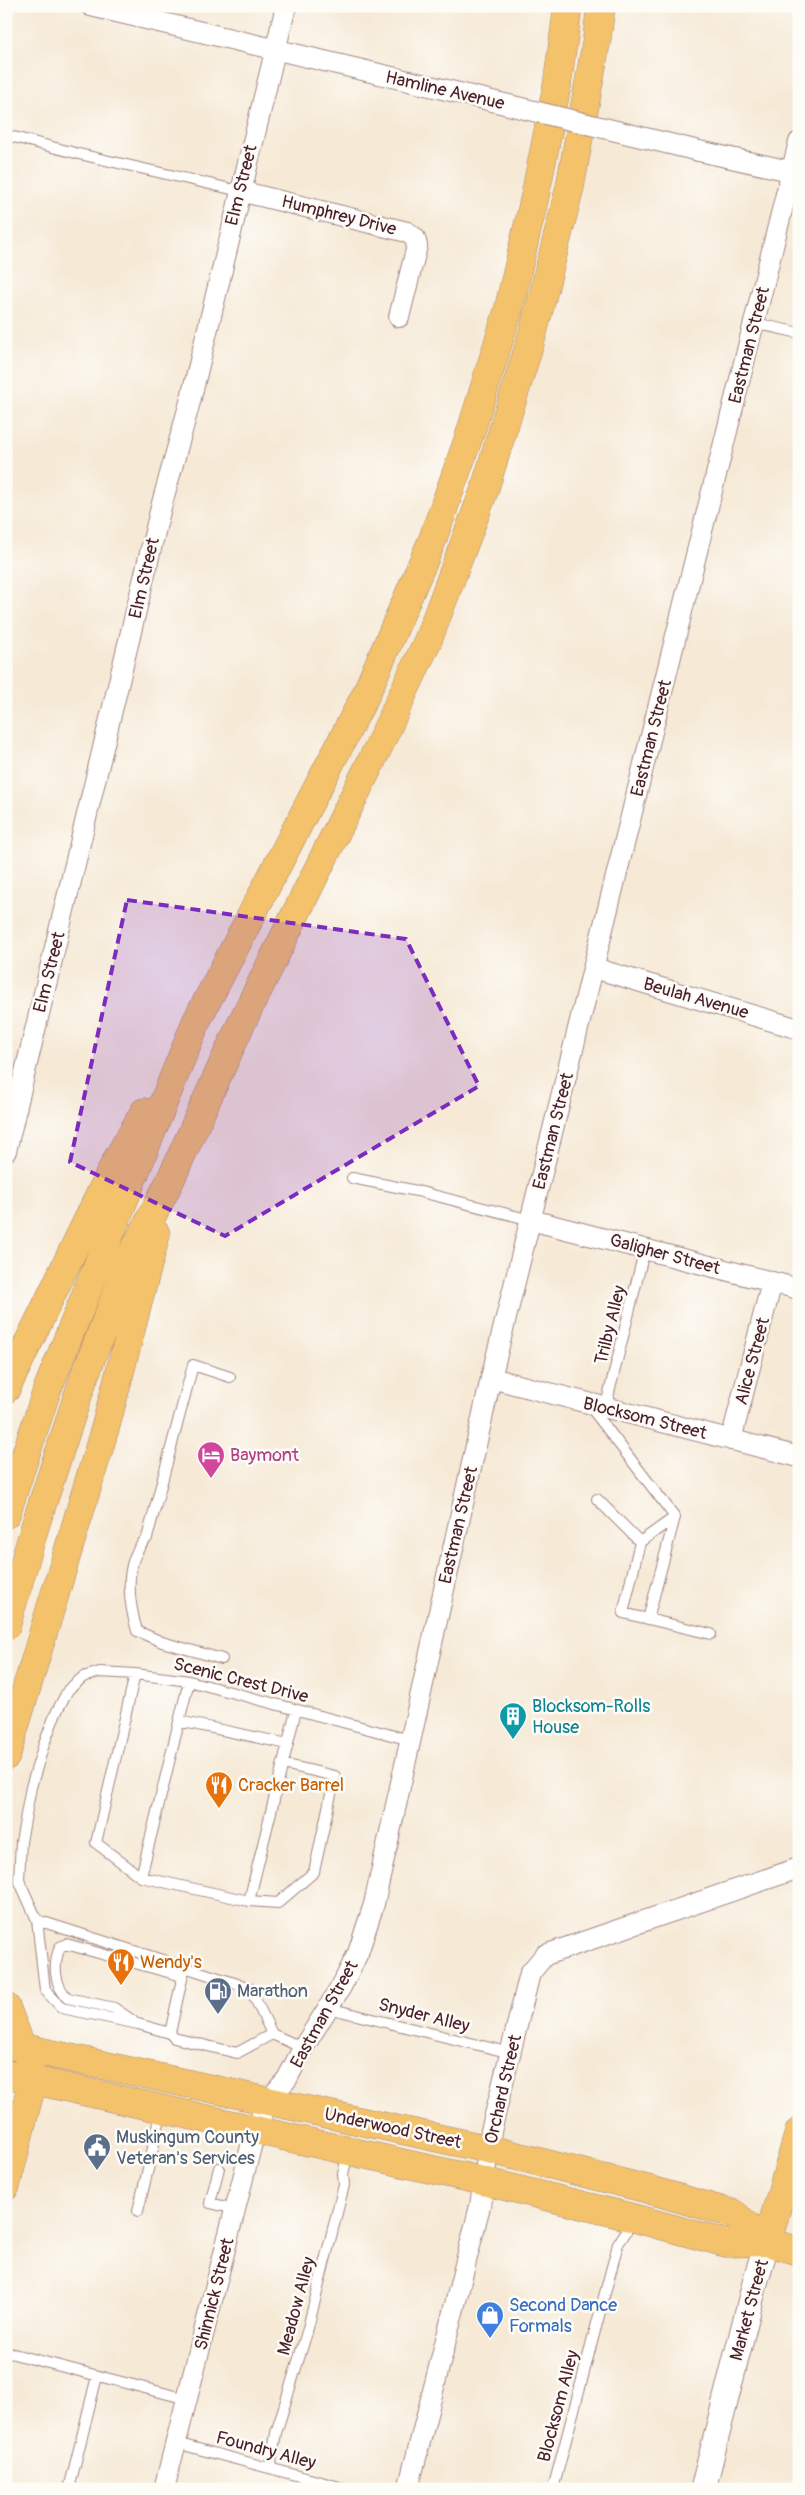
<svg xmlns="http://www.w3.org/2000/svg" width="805" height="2495" viewBox="0 0 805 2495" font-family="Pangolin,sans-serif">
	<style>
		.lines { fill: none; stroke-linecap: round; stroke-linejoin: round }
		.service-casing { stroke: #a08480; stroke-width: 12 }
		.minor-casing { stroke: #a08480; stroke-width: 22 }
		.tertiary-casing { stroke: #a08480; stroke-width: 27 }
		.primary-casing { stroke: #a08480; stroke-width: 29 }
		.motorway-casing { stroke: #a08480; stroke-width: 29 }
		.service { stroke: #fff; stroke-width: 10 }
		.minor { stroke: #fff; stroke-width: 20 }
		.tertiary { stroke: #fff; stroke-width: 25 }
		.primary { stroke: #f3c26a; stroke-width: 28 }
		.motorway { stroke: #f3c26a; stroke-width: 28 }
		.minor-bridge-casing { stroke: #a08480; stroke-width: 22; stroke-linecap: butt }
		.minor-bridge { stroke: #fff; stroke-width: 20 }
		.marked { fill: #7b2cbf; fill-opacity: 0.2; stroke: #7b2cbf; stroke-width: 4; stroke-dasharray: 10 6; stroke-linejoin: round }
		.labels { text-anchor: middle; stroke-width: 5; stroke-linejoin: round; paint-order: stroke }
		.street-label { font-size: 18px; fill: #4a1f2b; stroke: #fdfcf7 }
		.hotel-label { font-size: 18px; fill: #b23c85; stroke: #fdfcf7; text-anchor: start }
		.culture-label { font-size: 18px; fill: #0d838f; stroke: #fdfcf7; text-anchor: start }
		.food-label { font-size: 18px; fill: #c56008; stroke: #fdfcf7; text-anchor: start }
		.service-label { font-size: 18px; fill: #4e5e75; stroke: #fdfcf7; text-anchor: start }
		.shop-label { font-size: 18px; fill: #366cbe; stroke: #fdfcf7; text-anchor: start }
	</style>
	<rect width="100%" height="100%" fill="#fdfcf7"/>
	<filter id="ink" filterUnits="userSpaceOnUse"><feTurbulence type="fractalNoise" baseFrequency=".02" numOctaves="2"/><feDisplacementMap in="SourceGraphic" scale="10" xChannelSelector="R" yChannelSelector="G"/><feConvolveMatrix kernelMatrix="1 2 1 2 8 2 1 2 1" color-interpolation-filters="sRGB"/></filter>
	<filter id="wash" filterUnits="userSpaceOnUse"><feTurbulence type="fractalNoise" baseFrequency=".0096" numOctaves="4" result="noise"/><feDisplacementMap in="SourceGraphic" scale="20" xChannelSelector="R" yChannelSelector="G"/><feGaussianBlur stdDeviation="1.12" result="paint"/><feColorMatrix in="noise" values="0 0 0 0 0 0 0 0 0 0 0 0 0 0 0 0 0 1.4 0 .05"/><feComposite in="paint" operator="in"/></filter>
	<g filter="url(#wash)">
		<rect width="100%" height="100%" fill="#f6e9d6"/>
	</g>
	<g filter="url(#ink)">
		<g class="lines">
			<g class="service-casing">
				<path id="service" d="M6 135 79 154 240 191
					M755 323 799 333
					M352 1178 417 1191 531 1220
					M589 1405 675 1517 648 1619
					M605 1409 645 1248
					M597 1499 640 1542
					M675 1517 640 1542 623 1613 711 1634
					M222 1659 162 1642 137 1631C128 1600 123 1562 147 1538L193 1365 230 1377
					M135 1674 96 1843 141 1877 249 1901 278 1903 314 1872 335 1776 283 1764
					M179 1721 288 1744
					M141 1877 189 1681
					M249 1901 296 1710
					M37 1920 250 1988 272 2034 303 2048
					M328 2008 511 2053
					M133 2021 114 2008 68 1998C54 1986 53 1964 60 1947L66 1944 182 1976
					M170 2033 184 1970
					M272 2034 237 2053 174 2038 170 2033 138 2024 62 2008 45 1990 37 1920 19 1880 21 1842 31 1787 44 1744 55 1715 68 1690 83 1677 100 1672 135 1674 189 1681 410 1740
					M219 2168 210 2203 235 2209
					M138 2211 162 2110
					M6 2352 187 2399
					M176 2443 347 2489
					M270 2468 276 2433 307 2332 344 2185 343 2174 348 2152
					M69 2489 97 2376
					M553 2489 618 2244 626 2232 630 2219"/>
			</g>
			<g class="minor-casing">
				<path id="minor" d="M91 6 430 86
					M699 151 799 173
					M240 191 407 232 415 238 417 246 399 317
					M594 968 799 1029
					M6 1151 161 507 190 402 286 6
					M531 1220 799 1289
					M491 1378 799 1457
					M731 1440 772 1282
					M164 2489 255 2131 268 2101 287 2079 303 2048 341 1987 358 1953 374 1904 491 1378 799 142
					M408 2489 480 2206 491 2131 530 1973 545 1955 799 1868"/>
			</g>
			<g class="tertiary-casing">
				<path id="tertiary" d="M703 2489 756 2279 767 2242"/>
			</g>
			<g class="primary-casing">
				<path id="primary" d="M6 2044 488 2149 647 2189 734 2214 767 2242
					M6 2074 483 2181 630 2217 726 2243 767 2242 799 2251
					M6 2186 33 2080 28 2064
					M767 2242 799 2132"/>
			</g>
			<g class="motorway-casing">
				<path id="motorway" d="M6 1389 115 1163 144 1112
					M6 1514 47 1390 196 1022 365 696 432 541 470 434 508 311 535 196 557 86 568 6
					M6 1626 36 1523 83 1380 131 1256 169 1183 241 1024 377 750 428 640 484 491 533 333 570 187 597 38 601 6
					M6 1756 106 1425 156 1234
					M6 2007 22 2048"/>
			</g>
			<use href="#service" class="service"/>
			<use href="#minor" class="minor"/>
			<use href="#tertiary" class="tertiary"/>
			<use href="#primary" class="primary"/>
			<use href="#motorway" class="motorway"/>
			<g class="minor-bridge-casing">
				<path id="minor-bridge" d="M430 86 699 151"/>
			</g>
			<use href="#minor-bridge" class="minor-bridge"/>
		</g>
	</g>
	<path class="marked" d="M127 900 406 939 479 1086 225 1236 70 1162Z"/>
	<defs>
		<g id="hotel-pin" transform="scale(1.4375)"><path d="M0 17L-7.5 6A9.5 9.5 0 1 1 7.5 6Z" fill="#d1479c" stroke="#fdfcf7"/><path d="M-6-4.5h1.5V1H6V5H4.5V3h-9V5H-6ZM-4 0a1.8 1.8 0 1 1 3.6 0ZM.5 0V-2.5h3Q6-2.5 6 0Z" fill="#fff"/></g>
		<g id="building-pin" transform="scale(1.4375)"><path d="M0 17L-7.5 6A9.5 9.5 0 1 1 7.5 6Z" fill="#0f9aa8" stroke="#fdfcf7"/><path d="M-4-6H4V6H1V3H-1V6H-4ZM-2.5-4.3h1.7v1.8h-1.7ZM.8-4.3h1.7v1.8H.8ZM-2.5-1h1.7V.8h-1.7ZM.8-1h1.7V.8H.8Z" fill="#fff"/></g>
		<g id="restaurant-pin" transform="scale(1.4375)"><path d="M0 17L-7.5 6A9.5 9.5 0 1 1 7.5 6Z" fill="#e8710a" stroke="#fdfcf7"/><path d="M-5-6h1v4h1v-4h1v4h1v-4h1v5L-1.5 .5V6h-2V.5L-5-1ZM5-6V6H3V1.5H1.5Q1.5-4 5-6Z" fill="#fff"/></g>
		<g id="fuel-pin" transform="scale(1.4375)"><path d="M0 17L-7.5 6A9.5 9.5 0 1 1 7.5 6Z" fill="#5c6f8a" stroke="#fdfcf7"/><path d="M-5.5-6h7V0h2V4h1.3V-2.5L3-4.5l.8-.8L6-3V5H2.5V1h-1V6h-7ZM-4.2-4.7v3.2H.2V-4.7Z" fill="#fff"/></g>
		<g id="civic-pin" transform="scale(1.4375)"><path d="M0 17L-7.5 6A9.5 9.5 0 1 1 7.5 6Z" fill="#5c6f8a" stroke="#fdfcf7"/><path d="M-.6-6.5H3V-4.5H.6V-3L4-1V1h2V6H-6V1h2V-1L-.6-3ZM-1.2 2.5V6h2.4V2.5Z" fill="#fff"/></g>
		<g id="shop-pin" transform="scale(1.4375)"><path d="M0 17L-7.5 6A9.5 9.5 0 1 1 7.5 6Z" fill="#3f7fe0" stroke="#fdfcf7"/><path d="M-5-2.5h2.3a2.7 3.5 0 0 1 5.4 0H5L5.5 6h-11ZM-1.5-2.5h3a1.5 2.3 0 0 0-3 0Z" fill="#fff"/></g>
	</defs>
	<g fill-rule="evenodd">
		<use href="#hotel-pin" x="211" y="1455"/>
		<use href="#building-pin" x="513" y="1716"/>
		<use href="#restaurant-pin" x="219" y="1785"/>
		<use href="#restaurant-pin" x="121" y="1962"/>
		<use href="#fuel-pin" x="218" y="1991"/>
		<use href="#civic-pin" x="97" y="2147"/>
		<use href="#shop-pin" x="490" y="2315"/>
	</g>
	<g class="labels">
		<g class="street-label">
			<text transform="translate(445 90) rotate(13)" y="6">Hamline Avenue</text>
			<text transform="translate(241 185) rotate(-76)" y="6">Elm Street</text>
			<text transform="translate(339 215) rotate(14)" y="6">Humphrey Drive</text>
			<text transform="translate(749 345) rotate(-76)" y="6">Eastman Street</text>
			<text transform="translate(144 578) rotate(-77)" y="6">Elm Street</text>
			<text transform="translate(651 738) rotate(-76)" y="6">Eastman Street</text>
			<text transform="translate(49 972) rotate(-76)" y="6">Elm Street</text>
			<text transform="translate(696 998) rotate(16)" y="6">Beulah Avenue</text>
			<text transform="translate(553 1131) rotate(-76)" y="6">Eastman Street</text>
			<text transform="translate(665 1254) rotate(15)" y="6">Galigher Street</text>
			<text transform="translate(610 1325) rotate(-76)" y="6">Trilby Alley</text>
			<text transform="translate(752 1361) rotate(-75)" y="6">Alice Street</text>
			<text transform="translate(645 1418) rotate(14)" y="6">Blocksom Street</text>
			<text transform="translate(458 1525) rotate(-77)" y="6">Eastman Street</text>
			<text transform="translate(241 1680) rotate(14)" y="6">Scenic Crest Drive</text>
			<text transform="translate(324 2014) rotate(-61)" y="6">Eastman Street</text>
			<text transform="translate(424 2015) rotate(14)" y="6">Snyder Alley</text>
			<text transform="translate(503 2089) rotate(-77)" y="6">Orchard Street</text>
			<text transform="translate(393 2128) rotate(12)" y="6">Underwood Street</text>
			<text transform="translate(214 2294) rotate(-76)" y="6">Shinnick Street</text>
			<text transform="translate(296 2306) rotate(-75)" y="6">Meadow Alley</text>
			<text transform="translate(749 2310) rotate(-75)" y="6">Market Street</text>
			<text transform="translate(558 2406) rotate(-75)" y="6">Blocksom Alley</text>
			<text transform="translate(266 2450) rotate(15)" y="6">Foundry Alley</text>
		</g>
		<g class="hotel-label">
			<text x="230" y="1461">Baymont</text>
		</g>
		<g class="culture-label">
			<text x="532" y="1712">Blocksom-Rolls<tspan x="532" dy="21">House</tspan></text>
		</g>
		<g class="food-label">
			<text x="238" y="1791">Cracker Barrel</text>
			<text x="140" y="1968">Wendy's</text>
		</g>
		<g class="service-label">
			<text x="237" y="1997">Marathon</text>
			<text x="116" y="2143">Muskingum County<tspan x="116" dy="21">Veteran's Services</tspan></text>
		</g>
		<g class="shop-label">
			<text x="509" y="2311">Second Dance<tspan x="509" dy="21">Formals</tspan></text>
		</g>
	</g>
	<rect width="805" height="2495" fill="none" stroke="#fdfcf7" stroke-width="25"/>
</svg>
